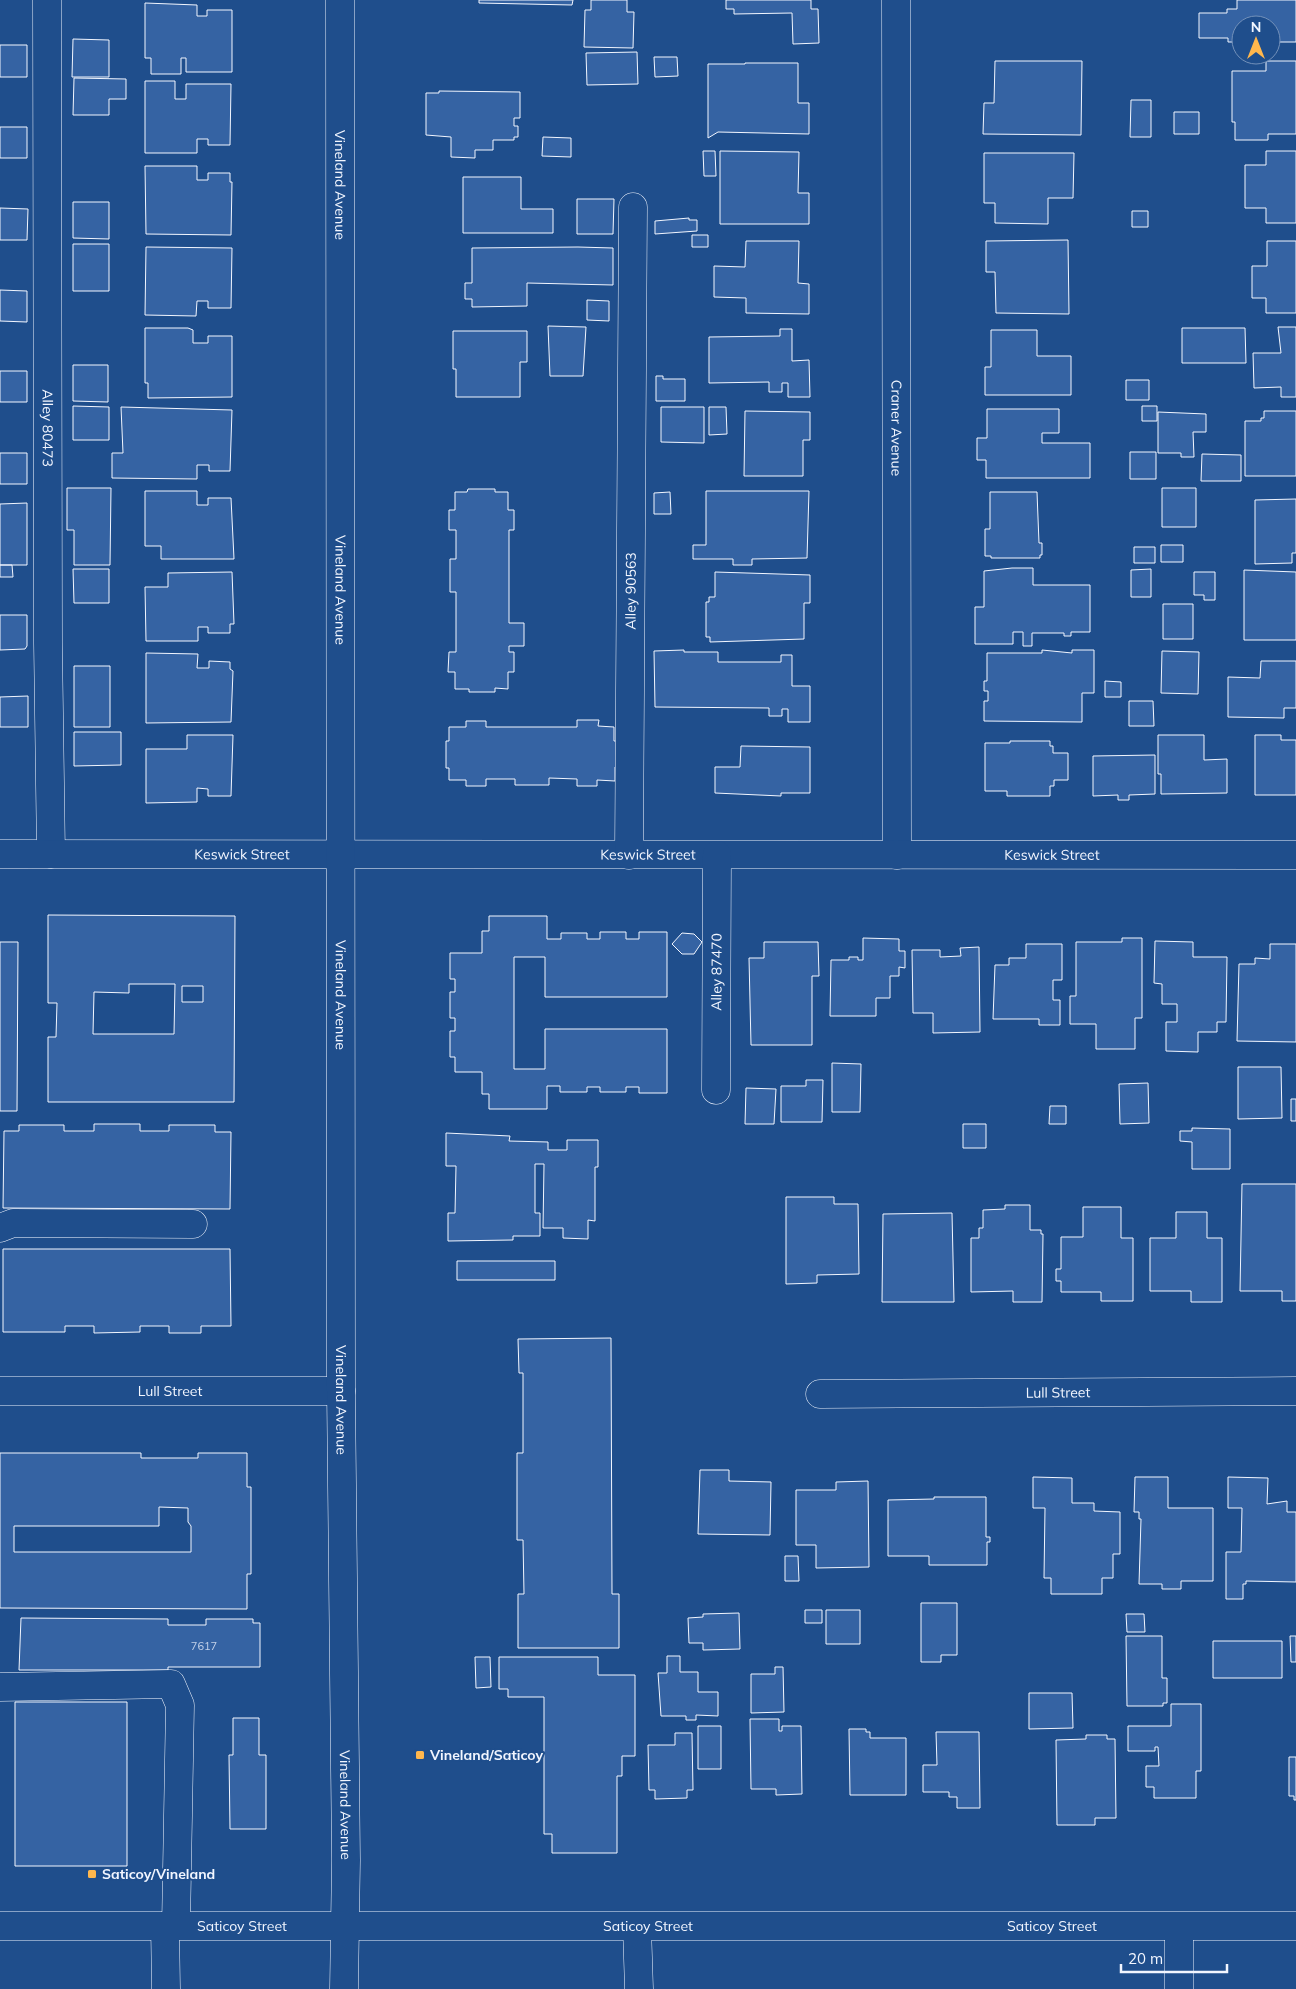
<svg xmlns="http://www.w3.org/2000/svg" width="1296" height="1989" viewBox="0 0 1296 1989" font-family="Mulish,sans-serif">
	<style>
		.building { fill: #3563a3; stroke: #f2f6ff; fill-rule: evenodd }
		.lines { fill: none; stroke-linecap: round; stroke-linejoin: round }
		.minor-casing { stroke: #f2f6ff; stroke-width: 29 }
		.major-casing { stroke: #f2f6ff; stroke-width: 29 }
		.minor { stroke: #1f4e8c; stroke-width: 28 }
		.major { stroke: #1f4e8c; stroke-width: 28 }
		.poi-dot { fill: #ffb74d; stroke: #1f4e8c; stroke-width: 2 }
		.labels { text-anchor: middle; stroke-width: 4; stroke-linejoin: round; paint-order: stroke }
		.number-label { font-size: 11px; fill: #c3d1e8 }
		.street-label { font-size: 14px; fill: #f2f6ff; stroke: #1f4e8c }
		.poi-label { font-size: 14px; font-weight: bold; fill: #f2f6ff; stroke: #1f4e8c; text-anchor: start }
	</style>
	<rect width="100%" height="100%" fill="#1f4e8c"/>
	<path class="building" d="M479 0H573L572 5 479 3Z
		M591 0H627V12H634L633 48 584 47 585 10H591Z
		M726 0H811V9H818L819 43 793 44 792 13 734 14V9H726Z
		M1237 0H1296V42H1271V25H1241V42H1228V38H1199V13H1227V9H1237Z
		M145 3 197 5V16H207V10H232V72H186V58H181V74H151V58H145Z
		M73 39 109 40V77H72Z
		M0 45H27V77H0Z
		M637 52 638 84 587 85 586 53Z
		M654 57H677L678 76 655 77Z
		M995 61H1082L1081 135 983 134 984 103H994Z
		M1266 61H1296V134H1268V140H1235V122H1232V71H1266Z
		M745 63H798V103H809V134L718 132 708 138V64H745Z
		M74 78 126 79V99H109V115H73Z
		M145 81H175V99H186V84H231L230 145H208V139H197V153H145Z
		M439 91 520 92V118H514V126H518V137H514V140H493V150H475V158L451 157V137L426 135V93H439Z
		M1131 100H1151V137H1130Z
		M1174 112H1199V134H1174Z
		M0 127H27V158H0Z
		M543 137 571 138V157L542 156Z
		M703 151H715L716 176H704Z
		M720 151 799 152 798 193H809V224H720Z
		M1266 151H1296V223H1266V208H1245V165H1266Z
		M984 153H1074L1073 198H1048V224L995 223V203H984Z
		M145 166H197V180H208V173H230V182H232L231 235 146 234Z
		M463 177H521V209H553V233H463Z
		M577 199H614L613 234H577Z
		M73 202H109V239L73 238Z
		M0 208 28 209 27 240H0Z
		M1132 211H1148V227H1132Z
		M689 218V220H697V231L655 234V221Z
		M692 235H708V247H692Z
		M1068 240 1069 314 996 313 995 272H986V241Z
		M746 241H799L798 283 809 284V314L746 313V298L714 297V266L745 267Z
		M1267 241H1296V313H1266V298H1252V266H1267Z
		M73 244H109V291H73Z
		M146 247 232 248 231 308H208V301H197L196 316 145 315Z
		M578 247 613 248V285L527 283V306L472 307V299H465V283H472V248Z
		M0 290 27 291V322L0 321Z
		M587 300 609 301V321L587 320Z
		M548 326 586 327 583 376H550Z
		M1278 327H1296V397H1281V387L1254 388 1253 353H1281Z
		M145 328H188L193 330V343H208V336H232V397L148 398V383H145Z
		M1182 328H1245L1246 363H1182Z
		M780 329H792V361L809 360 810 397H788V383H782V392H769V382L709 383V337L780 336Z
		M991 330H1037V356H1071V395H985V367H991Z
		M453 331H527V362H520V397H456V369H453Z
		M73 365H108V402L73 401Z
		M0 371H27V402H0Z
		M656 376H663V379H685V401H656Z
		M1126 380H1149V400H1126Z
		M73 406 109 407V440H73Z
		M1142 406H1157V421H1142Z
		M121 407 232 410 230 471H209V465H197V479L112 478V453H123Z
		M661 407H704V443L661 442Z
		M709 407H726L727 434 709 435Z
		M987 409H1059V433H1042V443H1090V478H986V460H977V438H987Z
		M745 411 810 412V440H803V476H744Z
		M1264 411H1296V476H1245V421H1261V418H1264Z
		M1158 412 1206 414V432H1193L1194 457H1181V453H1158Z
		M1130 452H1156V479H1130Z
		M0 453H27V484H0Z
		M1202 454 1241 455V481H1201Z
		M67 488H111L110 565H74V530H67Z
		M1162 488H1196V527H1162Z
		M468 489H495V492H508V510H514V530H509V623H524V646H509V652H514V672H508V689L495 688V692H469V689H455V672H448L449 652H456V592H450V559H456V530H449V510H455V492H467Z
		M145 491H197V505H208V498H231L234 559H161V546H145Z
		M706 491H809L807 558 752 559V565H733V559H693V545H706Z
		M670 492 671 514H654V493Z
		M990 492H1037L1039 543H1042V555H1040V558H991V556H985V529H990Z
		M1296 499V553H1292V563L1255 564V500Z
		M27 503V565H0V504Z
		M1161 545H1183V562H1161Z
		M1134 547H1155V563H1134Z
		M0 565H12L13 577H0Z
		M1012 568H1033V585H1090V632H1071V636H1064V633H1032V646H1023V632H1013V644H975V607H984V571Z
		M73 569H109V603H74Z
		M1151 569V597H1131V570Z
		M1244 570 1296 572V640H1244Z
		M232 572 234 624H230V633H208V627H198V641H146L145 587H168V573Z
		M715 572 810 575V603H804V639L710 642V637H706V602H709V597H715Z
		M1194 572H1215V600H1204V595H1194Z
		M1163 604H1193V639H1163Z
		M0 615H27V646L25 649 0 650Z
		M684 650V652H718V662H781V655H792V686H810V722H788V709H782V716H769V708L655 707 654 651Z
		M1042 650 1072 653V650H1094V693H1082V722L984 721V701H988V691H984V681H987V653H1042Z
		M1162 651 1199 652 1198 694 1161 693Z
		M146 653 198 654 197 668H209V661L230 662V669L233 671 231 722 146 723Z
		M1261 661H1296V708H1284V718L1228 717V677L1260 678Z
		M74 666H110V727H74Z
		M1105 681 1121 682V697H1105Z
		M28 696V727H0V697Z
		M1129 701H1153L1154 726H1129Z
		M577 720H599L598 726 614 727V741H618V767H615V781L597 780V786H577V779L549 778V785H515V779H486V786H466V780H449V768H446V741H449V727H466V721H486V727H577Z
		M74 732H121V765L74 766Z
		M187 735H233L231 796H208V789L197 788V802L146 803V749H187Z
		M1158 735H1204V760L1227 759V793L1161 794V774H1158Z
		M1255 735H1281V740H1296V795H1255Z
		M1010 741H1050V746H1053V753H1068V780H1054V786H1050V796H1007V791H985V743H1010Z
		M741 746 810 747V793H781V796L715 793V767H740Z
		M1155 755V794L1129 795V800H1118V795L1093 796V756Z
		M48 915 235 916 234 1102H48V1037H56L57 1003H48ZM129 984H175L174 1034H93L94 992 129 993ZM182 986H203V1002H182Z
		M489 916H547V939H561V933H587V939H600V932H626V939H639V932H667V997H545V957H514V1069H545V1029H667V1093H639V1087H626V1092H600V1087H587V1092H560V1086H547V1109H489V1094H482V1072H455V1057H450V1031H455V1018H450V992H455V979H450V953H482V931H489Z
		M682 933 694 934 702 942 694 954H682L672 944Z
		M863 938 899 939V951H905V968L899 967V976H890V998H876V1016H830L831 960H849V957H858V960H863Z
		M1122 938H1142V1018H1135V1049H1096V1024H1070V996H1076V942H1122Z
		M1155 941 1193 942V957H1227L1226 1022H1217V1032H1198V1052L1166 1051V1022H1177V1004H1162V984L1154 983Z
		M0 942H18L17 1111H0Z
		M764 942H818L819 976H812V1045H751L749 958H764Z
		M1026 944H1062V980H1053V1000H1060V1025H1039V1019H993L995 965H1009V958H1026Z
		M1270 944H1296V1042L1237 1041 1239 964H1255V958L1270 959Z
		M979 947 980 1032 933 1033V1013H913L912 950H940V957L961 956 960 948Z
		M832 1063 861 1064 860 1112H832Z
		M1238 1067H1281L1282 1118 1238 1119Z
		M806 1080H823L822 1122H781V1086H806Z
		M1148 1083 1149 1123 1120 1124 1119 1084Z
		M746 1088 776 1089 774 1124H745Z
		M1291 1099H1296V1121H1291Z
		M1050 1106H1066V1124H1049Z
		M94 1124H140V1131H169V1125H215V1132H231L230 1209 3 1208 4 1131H19V1125H64V1131H94Z
		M963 1124H986V1148H963Z
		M1192 1128 1230 1129V1169H1192V1142L1180 1141V1131H1192Z
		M446 1133 510 1136 509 1141 548 1142V1150H567V1140H598V1167H595V1221L588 1220V1239L563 1238V1228H543L544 1164H535V1213H540V1236H513V1240L448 1241V1213H455L456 1166H446Z
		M1242 1184H1296V1301H1282V1291H1240Z
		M786 1197H834V1204H858L859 1274 817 1275V1283L786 1284Z
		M1005 1205H1030V1230H1041V1234H1043L1042 1302H1013V1291L971 1292V1238H979V1228H983V1210L1005 1209Z
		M1083 1207H1121V1238H1133V1301H1101V1292H1061V1281H1056V1269H1061V1237H1083Z
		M1176 1212H1207V1238H1222V1302H1191V1291H1150V1238H1176Z
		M952 1213 954 1302H882L883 1214Z
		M3 1249H230L231 1326H201V1333H169V1326H140V1332L94 1333V1326H65V1332H3Z
		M457 1261H555V1280H457Z
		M611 1338 612 1594H619V1648H518V1594H524L523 1540H517V1453H523V1373H519L518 1339Z
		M0 1453H141V1458H198V1453H247V1487H251V1574H247V1609L0 1608ZM159 1507 188 1508V1522L191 1526V1552H14V1526H159Z
		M700 1470H729V1481L771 1482 770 1535 698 1534Z
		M1033 1477 1072 1478V1503H1094V1511L1120 1512V1554H1113V1578H1102V1594H1051V1578H1044L1045 1508H1033Z
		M1135 1477H1168V1508H1213V1581H1181V1589H1162V1584H1139L1141 1519H1139V1512H1134Z
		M1228 1477 1268 1478 1267 1504 1287 1501V1512H1296V1582L1246 1581V1584H1243V1599H1226V1552H1241L1242 1508H1228Z
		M868 1481 869 1567 816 1568V1545H796V1490H836V1482Z
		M934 1497H986V1537H990V1542H987V1565H929V1556H888V1500L934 1499Z
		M785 1556H798L799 1581H785Z
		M921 1603H957V1655H941V1662H921Z
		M805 1610H822V1623H805Z
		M826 1610H860V1644H826Z
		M739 1613 740 1649 703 1650V1643H689L688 1618 703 1617V1614Z
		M1126 1614H1144L1145 1632H1127Z
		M21 1618 168 1619V1625H206V1619H253V1623H260V1667H168V1670H19Z
		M1126 1636H1162V1678H1167V1703H1163V1706H1127Z
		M1290 1636H1296V1662H1291Z
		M1213 1641H1282V1678H1213Z
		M667 1656H680V1672H698V1692H718V1716L696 1715V1720H686V1716H661L658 1673H667Z
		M475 1657H490L491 1687 476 1688Z
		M499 1657H598V1675H635V1756H622V1776H617V1853H552V1834H544V1697H508V1689H499Z
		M775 1667H783L784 1712 751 1713V1674H775Z
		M1029 1693H1072L1073 1728 1029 1729Z
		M15 1702H127V1866H15Z
		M1171 1704H1201V1771H1196V1798H1154V1787H1146V1766H1159L1158 1747H1155V1751H1128V1726H1171Z
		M233 1718H259V1755H266V1829H230L229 1755H233Z
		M750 1719H779V1731H782V1726H801L802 1794 776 1795V1789H751Z
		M698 1726H721V1769H698Z
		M849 1729H866V1732H870V1738H906V1795H850Z
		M936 1732H979L980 1808H957V1797H949V1792H923V1765H937Z
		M675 1733H692L693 1790H687V1798L655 1799V1790H649L648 1745H675Z
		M1086 1735H1107V1739H1115L1116 1818H1095V1825H1057L1056 1740 1086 1739Z
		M1289 1757H1296V1800H1294V1796H1289Z"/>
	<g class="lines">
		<g class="minor-casing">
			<g id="minor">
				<path id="s1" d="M47 0 48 643 51 854"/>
				<path id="s2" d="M896 0 897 855"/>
				<path id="s3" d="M0 854 1296 855"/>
				<path id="s4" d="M629 855 633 207"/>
				<path id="s5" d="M716 1090 717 855"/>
				<path d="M0 1228 13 1223 193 1224"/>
				<path id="s6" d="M0 1391H341"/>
				<path id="s7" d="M820 1394 1296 1391"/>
				<path d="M0 1687 171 1684 180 1705 176 1926"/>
				<path d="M165 1926 166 1989"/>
				<path d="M637 1927 639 1989"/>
				<path d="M1179 1927V1989"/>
			</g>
		</g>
		<g class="major-casing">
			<g id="major">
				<path id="s8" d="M340 0 341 1391 346 1860 344 1989"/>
				<path id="s9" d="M0 1926H1296"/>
			</g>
		</g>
		<use href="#minor" class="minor"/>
		<use href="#major" class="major"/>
	</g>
	<g class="poi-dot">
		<rect x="415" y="1750" width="10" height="10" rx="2.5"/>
		<rect x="87" y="1869" width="10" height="10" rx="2.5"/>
	</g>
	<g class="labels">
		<g class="number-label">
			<text x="204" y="1650">7617</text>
		</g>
		<g class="street-label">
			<text dy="5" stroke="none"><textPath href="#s8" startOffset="185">Vineland Avenue</textPath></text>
			<text dy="5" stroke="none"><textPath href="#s1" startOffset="428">Alley 80473</textPath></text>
			<text dy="5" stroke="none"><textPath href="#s2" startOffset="428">Craner Avenue</textPath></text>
			<text dy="5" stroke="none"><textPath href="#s8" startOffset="590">Vineland Avenue</textPath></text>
			<text dy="5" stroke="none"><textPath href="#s4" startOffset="264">Alley 90563</textPath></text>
			<text dy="5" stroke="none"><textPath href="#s3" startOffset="242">Keswick Street</textPath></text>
			<text dy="5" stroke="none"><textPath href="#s3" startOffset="648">Keswick Street</textPath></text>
			<text dy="5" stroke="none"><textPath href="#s3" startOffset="1052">Keswick Street</textPath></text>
			<text dy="5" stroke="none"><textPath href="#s5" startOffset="118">Alley 87470</textPath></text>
			<text dy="5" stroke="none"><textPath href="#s8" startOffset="995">Vineland Avenue</textPath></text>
			<text dy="5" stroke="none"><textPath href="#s6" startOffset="170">Lull Street</textPath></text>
			<text dy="5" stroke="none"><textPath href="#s7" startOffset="238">Lull Street</textPath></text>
			<text dy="5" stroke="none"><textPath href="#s8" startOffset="1400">Vineland Avenue</textPath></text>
			<text dy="5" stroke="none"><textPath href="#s8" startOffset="1805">Vineland Avenue</textPath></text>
			<text dy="5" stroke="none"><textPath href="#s9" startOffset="242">Saticoy Street</textPath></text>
			<text dy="5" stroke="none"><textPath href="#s9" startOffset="648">Saticoy Street</textPath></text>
			<text dy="5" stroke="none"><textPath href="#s9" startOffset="1052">Saticoy Street</textPath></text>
		</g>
		<g class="poi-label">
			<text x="430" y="1760">Vineland/Saticoy</text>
			<text x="102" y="1879">Saticoy/Vineland</text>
		</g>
	</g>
	<g transform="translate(1256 40)"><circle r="24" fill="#1f4e8c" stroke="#7391ba"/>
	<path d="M0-4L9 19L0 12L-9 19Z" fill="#ffb74d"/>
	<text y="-8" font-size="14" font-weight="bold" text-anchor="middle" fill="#f2f6ff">N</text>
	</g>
	<path d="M1121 1964v8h106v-8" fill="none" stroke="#f2f6ff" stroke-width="2.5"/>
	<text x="1128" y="1964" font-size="15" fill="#f2f6ff" stroke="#1f4e8c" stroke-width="4" paint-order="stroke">20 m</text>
</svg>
